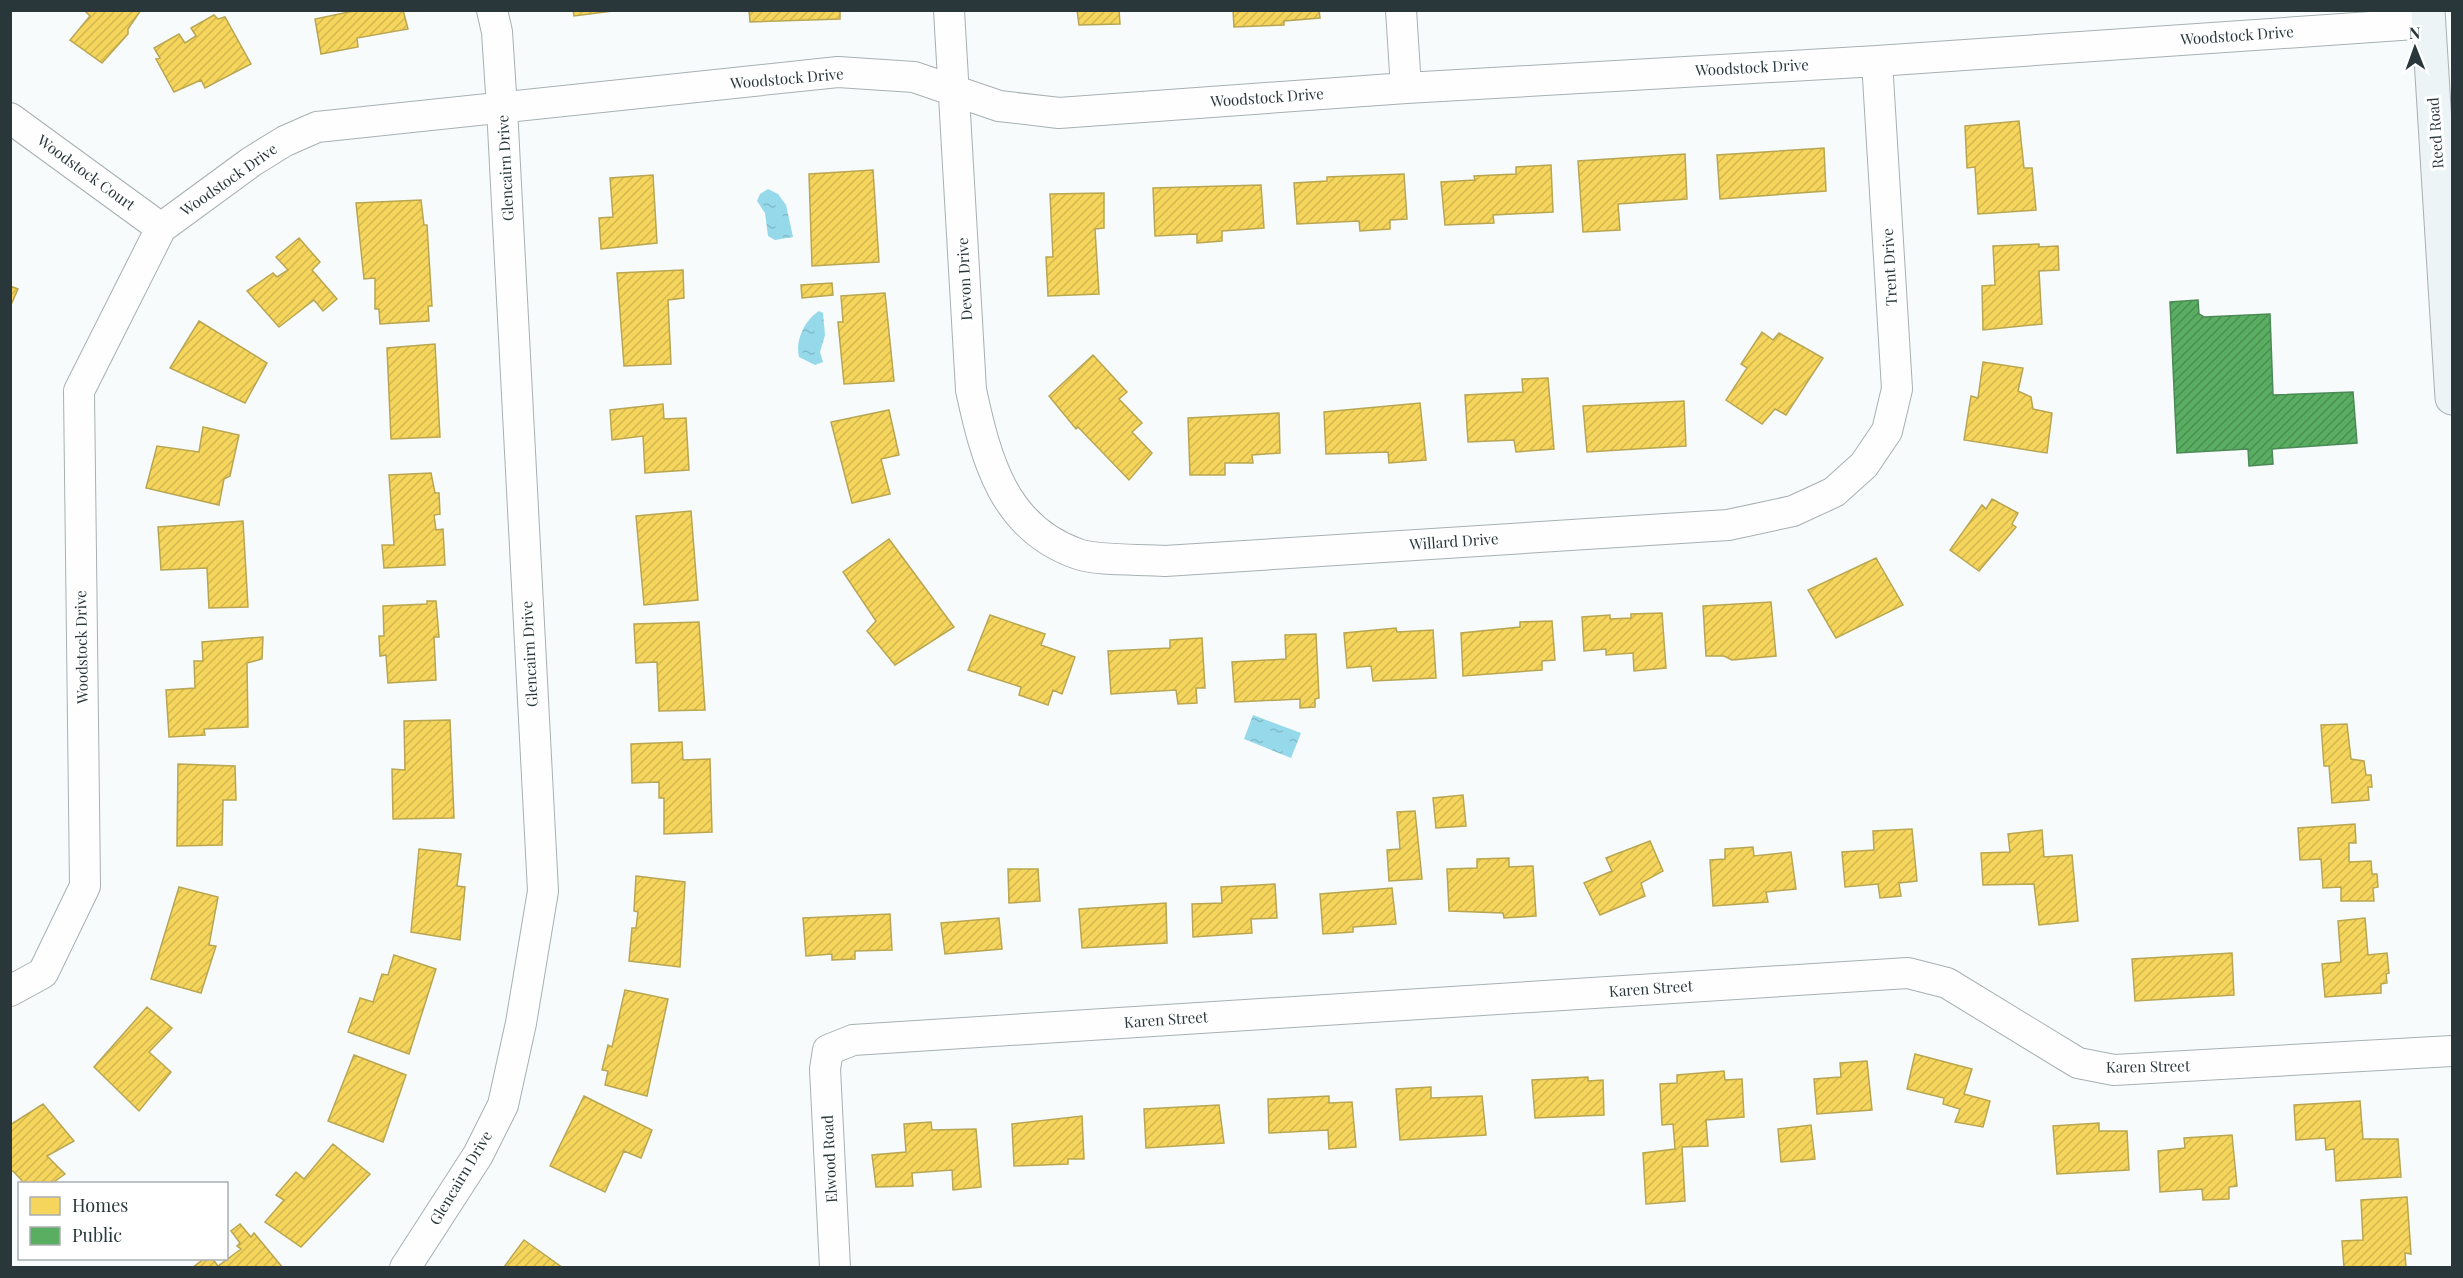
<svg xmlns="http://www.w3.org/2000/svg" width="2463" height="1278" viewBox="0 0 2463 1278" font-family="'Playfair Display',serif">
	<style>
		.water { fill: url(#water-ripples) }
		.homes { fill: url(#homes-hatch); stroke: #b8a652; stroke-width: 1.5 }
		.public { fill: url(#public-hatch); stroke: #4b8a56; stroke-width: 1.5 }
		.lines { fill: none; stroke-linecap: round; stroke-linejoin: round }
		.street-casing { stroke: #a8b0b2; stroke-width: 32 }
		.secondary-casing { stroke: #a8b0b2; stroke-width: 35 }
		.street { stroke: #fefeff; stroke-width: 30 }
		.secondary { stroke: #ecf4f5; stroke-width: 33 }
		.labels { text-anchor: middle; stroke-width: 6; stroke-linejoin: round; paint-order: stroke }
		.street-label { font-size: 15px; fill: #29373b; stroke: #fff }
	</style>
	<defs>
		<pattern id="water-ripples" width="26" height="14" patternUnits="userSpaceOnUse" patternTransform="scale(1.5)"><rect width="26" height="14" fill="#95d9ea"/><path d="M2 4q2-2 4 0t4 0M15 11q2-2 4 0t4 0" fill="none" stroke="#80bbca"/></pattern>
		<pattern id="homes-hatch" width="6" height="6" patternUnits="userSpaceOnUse" patternTransform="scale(1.5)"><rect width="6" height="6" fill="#f6d55c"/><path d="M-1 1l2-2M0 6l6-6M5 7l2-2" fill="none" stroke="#d3b751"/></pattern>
		<pattern id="public-hatch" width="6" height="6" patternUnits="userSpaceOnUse" patternTransform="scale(1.5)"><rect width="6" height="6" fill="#5aae61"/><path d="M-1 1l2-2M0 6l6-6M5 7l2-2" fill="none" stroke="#4a8e51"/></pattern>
	</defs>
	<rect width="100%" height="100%" fill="#f7fbfc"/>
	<path class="water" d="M768 189 778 194 786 205 793 237 775 240 768 236 765 213 757 201 760 194Z
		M819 311 823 313 825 335 820 352 823 362 815 365 799 357C795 340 805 320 819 311Z
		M1253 715 1301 733 1291 758 1244 739Z"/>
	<path class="homes" d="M84 10H141L128 29V34L102 63 70 40 90 16Z
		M403 10 408 29 357 38 358 47 321 54 315 19 358 10Z
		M573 10H621L574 16Z
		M749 10H840V19L750 22Z
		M1077 10H1119L1120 24 1079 25Z
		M1233 10H1319L1320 18 1284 21V25L1234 27Z
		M214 15 218 19 225 17 251 64 205 88 201 80 174 92 156 59 160 58 154 48 179 34 185 43 196 36 191 28Z
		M2019 121 2024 168H2032L2036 210 1978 214 1975 167 1967 168 1965 126Z
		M1824 148 1826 191 1720 199 1717 155Z
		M1685 154 1687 199 1618 204 1620 230 1583 232 1578 161Z
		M1551 165 1553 212 1493 215 1494 223 1445 225 1441 182 1475 180 1474 176 1516 174V167Z
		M873 170 879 262 812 266 809 174Z
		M1404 174 1407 219 1390 220V229L1360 231 1359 221 1297 224 1294 183 1327 181V177Z
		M653 175 657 243 601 249 599 218 613 217 610 178Z
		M1261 185 1264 228 1222 231V241L1197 243V234L1155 236 1153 188Z
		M1104 193V228L1095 229 1099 294 1048 296 1046 257H1053L1050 194Z
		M421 200 424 225H427L432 306H428L429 321 380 324 379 309H375V278L364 279 356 203Z
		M299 238 320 262 312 270 337 299 323 311 314 300 279 327 247 291 273 273 277 277 288 270 276 257Z
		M2039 244V247L2058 246 2059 270 2039 271 2042 324 1983 330 1982 286 1995 285 1993 246Z
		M683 270 684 298 668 300 671 364 624 366 617 273Z
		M832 283 833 295 802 298 801 285Z
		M10 286 18 289 10 307Z
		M885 293 894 381 844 384 838 322H843L841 296Z
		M199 321 267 363 245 403 170 368Z
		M1762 332 1773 340 1779 333 1823 358 1786 415 1775 409 1762 424 1726 400 1747 368 1741 364Z
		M435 344 440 437 391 439 387 348Z
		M1093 355 1127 392 1119 399 1142 423 1132 432 1152 453 1129 480 1078 427 1076 429 1049 396Z
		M1983 362 2023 368 2018 391 2031 397 2033 409 2052 413 2047 453 1964 440 1971 396 1978 398Z
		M1548 378 1554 449 1516 452 1514 440 1468 442 1465 395 1523 392 1522 379Z
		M1684 401 1686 446 1587 452 1583 406Z
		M1420 403 1426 460 1389 463 1388 452 1326 454 1324 412Z
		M663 404 664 419 686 418 689 470 645 473 643 436 612 440 610 410Z
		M889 410 899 455 881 459 890 494 852 503 831 422Z
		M1279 413 1280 453 1252 455 1253 463H1225V475H1190L1188 418Z
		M203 427 239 435 230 476 224 479 219 505 146 488 157 446 199 452Z
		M431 473 435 493H439L440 514 434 515 436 530 443 529 445 565 384 568 382 545H394L389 475Z
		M1992 499 2018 513 2012 524 2016 527 1979 571 1950 550 1982 505 1986 509Z
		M691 511 698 600 644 605 636 516Z
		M243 521 248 607 209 608 207 568 161 570 158 527Z
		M889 539 954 627 895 665 867 631 876 621 843 572Z
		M1876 558 1903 605 1836 638 1808 590Z
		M427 601H436L439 637H434L436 680 388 683 386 655 380 656 379 636H384L383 606 427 604Z
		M1771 602 1776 656 1732 660 1724 656H1706L1703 606Z
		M1662 613 1666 668 1634 671 1633 653 1606 655V649L1584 651 1582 617 1610 615V619L1631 618V614Z
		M990 615 1045 634 1041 645 1075 657 1062 694 1053 690 1048 705 1019 695 1021 687 968 670Z
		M1552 621 1555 660 1542 661V670L1463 676 1461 633 1520 627V622Z
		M699 622 705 710 659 711 657 662 636 663 634 624Z
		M1396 628 1397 632 1433 630 1436 678 1373 681 1371 666 1347 668 1344 633Z
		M1316 634 1319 698 1315 699V707L1300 708V699L1235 702 1232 662 1286 659 1285 635Z
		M263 637 262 659 247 663 248 727 204 729 205 735 169 737 166 690 195 688 194 661H203L202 642Z
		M1202 638 1205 688H1196L1197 703 1178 704 1176 690 1111 694 1108 651 1170 648V640Z
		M450 720 454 818 393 819 392 769 405 770 404 721Z
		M2347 724 2351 759 2364 761 2366 775H2371L2372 787H2368L2369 800 2332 803 2329 766H2324L2321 725Z
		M682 742 683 760 710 759 712 832 664 834V798H659V782L632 783 631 744Z
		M178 764 235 766 236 800H223L222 845 177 846Z
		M1463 795 1466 826 1436 828 1433 798Z
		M1415 811 1422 879 1389 881 1387 850 1400 849 1397 812Z
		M2355 824 2356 843H2349V862L2371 861 2372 874H2377L2378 887 2373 888 2374 901H2341V887L2323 888 2321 859 2300 860 2298 828Z
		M1912 829 1917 881 1899 883 1901 896 1880 898 1878 884 1845 887 1842 852 1874 850 1873 831Z
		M2042 830 2044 857 2072 855 2078 921 2039 925 2034 884 1983 885 1981 853 2010 852 2008 834Z
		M1650 841 1663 871 1641 883 1645 896 1600 915 1584 883 1612 871 1606 858Z
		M1753 847 1754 856 1791 852 1796 889 1766 892 1768 902 1713 906 1710 860 1725 859V849Z
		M419 849 461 854 457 886 465 887 460 940 411 932Z
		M1509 858V867L1533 866 1536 916 1504 918 1503 913 1449 911 1447 869 1477 868V859Z
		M1008 869H1038L1040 901 1009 903Z
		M636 876 685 882 680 967 629 961 632 928H636L638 912 634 911Z
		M1275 884 1277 918 1251 919 1252 933 1193 937 1192 904 1222 903 1221 887Z
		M179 887 218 897 209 945 216 946 201 993 151 979Z
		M1392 888 1396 924 1353 927V932L1323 934 1320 894Z
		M1166 903 1167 943 1082 948 1079 909Z
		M890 914 892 950 855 951V959L832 960V954L806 956 803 918Z
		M999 918 1002 949 945 954 941 923Z
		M2365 918 2368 955 2387 953 2389 973 2386 974 2387 983 2381 984V993L2325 997 2322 964 2341 962 2338 921Z
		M2232 953 2234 995 2135 1001 2132 959Z
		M394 955 436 969 409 1054 348 1032 360 998 373 1002 382 974 388 975Z
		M625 990 668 999 647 1096 605 1085 608 1071 602 1070 608 1045 612 1047Z
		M147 1007 172 1028 149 1052 171 1072 139 1111 94 1067Z
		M1915 1054 1972 1069 1964 1094 1990 1101 1983 1127 1955 1122 1960 1109 1943 1104 1944 1098 1907 1089Z
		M354 1055 406 1075 383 1142 328 1121Z
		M1867 1061 1872 1110 1817 1114 1814 1079 1841 1077 1840 1063Z
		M1724 1071 1725 1080 1742 1079 1744 1117 1706 1120 1708 1146 1682 1147 1685 1201 1646 1204 1643 1153 1675 1149 1673 1124 1662 1125 1660 1084 1677 1083V1075Z
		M1588 1077V1081L1603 1080 1604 1115 1535 1118 1532 1080Z
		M1431 1087V1098L1482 1096 1486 1135 1400 1140 1396 1089Z
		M584 1096 652 1130 641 1158 624 1151 605 1192 550 1166Z
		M1329 1096V1103L1352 1102 1356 1147 1329 1149 1328 1130 1269 1133 1268 1099Z
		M2360 1101 2363 1139H2398L2401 1177 2336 1181 2334 1149 2326 1150 2325 1138 2296 1140 2294 1105Z
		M43 1104 74 1141 47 1156 65 1174 51 1184H25L13 1171 10 1172V1125Z
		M1219 1105 1224 1143 1146 1148 1144 1109Z
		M1082 1116 1084 1159H1068V1164L1014 1166 1012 1124Z
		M931 1122 932 1130 976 1129 981 1187 953 1190 952 1170 912 1173 913 1186 876 1187 872 1155 906 1152 904 1124Z
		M2099 1123V1131H2127L2129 1170 2057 1174 2053 1126Z
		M1811 1125 1815 1159 1781 1162 1778 1129Z
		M2232 1135 2237 1186 2229 1187V1199L2203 1200 2202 1189 2160 1192 2158 1151 2185 1148 2184 1138Z
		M333 1144 370 1174 301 1247 265 1222 284 1200 276 1195 296 1172 304 1179Z
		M2407 1197 2411 1254 2405 1253 2406 1268H2344L2342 1241 2363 1240 2361 1200Z
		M240 1224 251 1237 254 1233 283 1268H192L205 1258H212L218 1266 241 1249 237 1246 240 1243 231 1231Z
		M524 1240 563 1268 504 1267Z"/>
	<path class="public" d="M2198 300 2199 314 2204 317 2270 314 2273 395 2353 392 2357 443 2272 449 2273 464 2249 466 2248 449 2177 453 2170 302Z"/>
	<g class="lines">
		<g class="street-casing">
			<path id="street" d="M949 10 971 390C986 459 1003 528 1078 554 1097 561 1142 559 1165 561L1728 525 1793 511 1834 492 1864 465 1887 431 1897 389 1877 61
				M1401 10 1406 88
				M10 118 161 228
				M10 991 43 973 85 886 79 391 161 228 251 162 285 141 317 127 838 72 914 77 999 106 1059 113 1406 88 1877 61 2429 23
				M405 1268 478 1155 503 1105 521 1023 543 891 502 108 497 32 492 10
				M835 1268 825 1069 828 1050 853 1040 1908 973 1947 983 2078 1063 2114 1070 2452 1051"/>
		</g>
		<g class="secondary-casing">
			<path id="secondary" d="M2428 10 2452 398"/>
		</g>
		<use href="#street" class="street"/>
		<use href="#secondary" class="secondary"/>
	</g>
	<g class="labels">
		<g class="street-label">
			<text transform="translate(2237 36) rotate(-4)" y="5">Woodstock Drive</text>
			<text transform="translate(1752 68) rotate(-3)" y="5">Woodstock Drive</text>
			<text transform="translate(787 79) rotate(-5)" y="5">Woodstock Drive</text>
			<text transform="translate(1267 98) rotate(-4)" y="5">Woodstock Drive</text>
			<text transform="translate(2436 133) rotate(-94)" y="5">Reed Road</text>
			<text transform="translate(506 168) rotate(-93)" y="5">Glencairn Drive</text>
			<text transform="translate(86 173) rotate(36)" y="5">Woodstock Court</text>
			<text transform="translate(229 180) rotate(-35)" y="5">Woodstock Drive</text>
			<text transform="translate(1890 267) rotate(-93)" y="5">Trent Drive</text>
			<text transform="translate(965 279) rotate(-93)" y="5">Devon Drive</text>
			<text transform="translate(1454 542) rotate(-4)" y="5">Willard Drive</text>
			<text transform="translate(82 647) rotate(-91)" y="5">Woodstock Drive</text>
			<text transform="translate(530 654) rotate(-93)" y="5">Glencairn Drive</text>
			<text transform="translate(1651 989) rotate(-4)" y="5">Karen Street</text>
			<text transform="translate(1166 1020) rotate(-4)" y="5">Karen Street</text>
			<text transform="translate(2148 1067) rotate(-1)" y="5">Karen Street</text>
			<text transform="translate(830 1159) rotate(-93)" y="5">Elwood Road</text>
			<text transform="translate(461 1178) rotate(-59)" y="5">Glencairn Drive</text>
		</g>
	</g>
	<rect width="2463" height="1278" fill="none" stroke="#29373b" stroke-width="24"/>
	<rect x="18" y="1182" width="210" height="78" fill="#ffffff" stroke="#a9afb1" stroke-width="1.5"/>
	<rect x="30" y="1197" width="30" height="18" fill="#f6d55c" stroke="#a9afb1" stroke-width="1.5"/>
	<text x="72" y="1212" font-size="18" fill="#29373b">Homes</text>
	<rect x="30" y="1227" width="30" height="18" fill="#5aae61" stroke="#a9afb1" stroke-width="1.5"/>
	<text x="72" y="1242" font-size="18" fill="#29373b">Public</text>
	<g transform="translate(2415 48) rotate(359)" stroke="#ffffff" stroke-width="4.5" paint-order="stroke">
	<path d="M0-4.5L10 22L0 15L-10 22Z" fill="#29373b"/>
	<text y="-9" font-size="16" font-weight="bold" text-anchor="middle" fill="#29373b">N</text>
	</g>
</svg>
